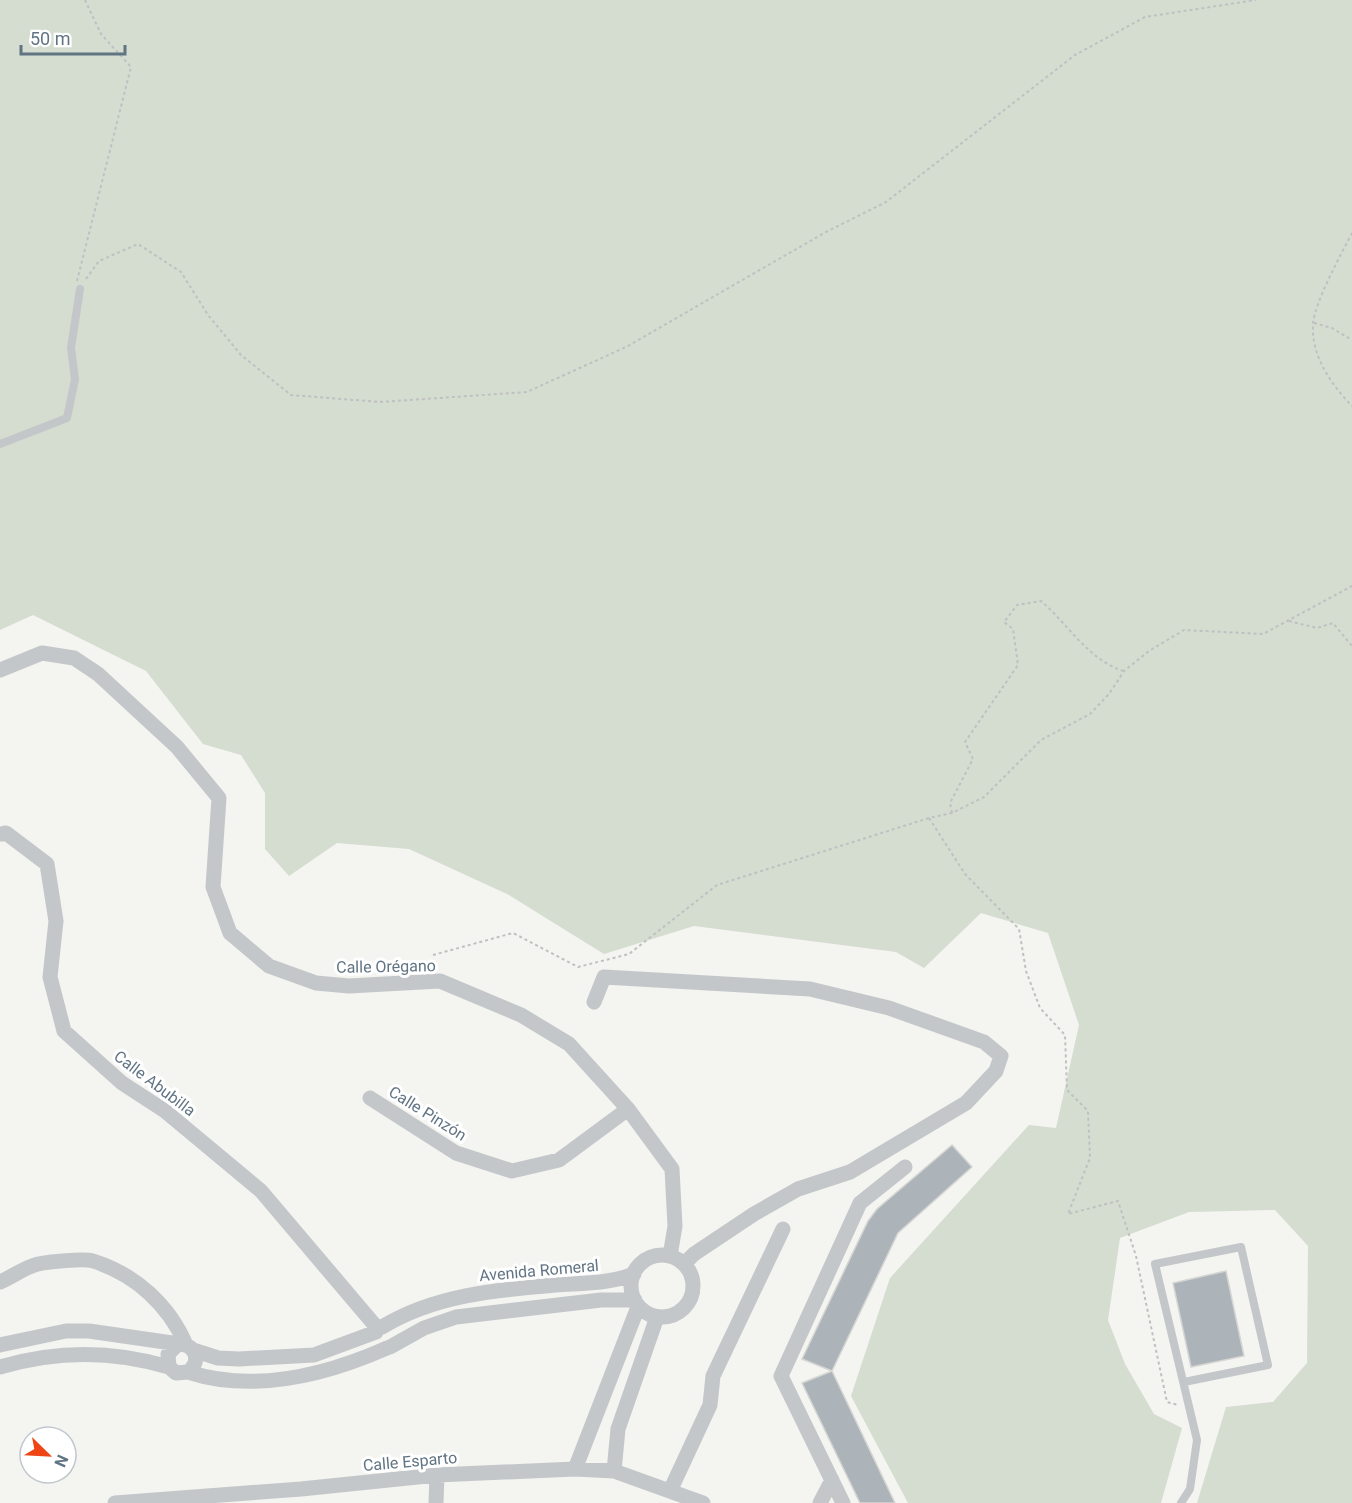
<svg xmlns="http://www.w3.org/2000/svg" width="1352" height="1503" viewBox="0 0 1352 1503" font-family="Roboto,sans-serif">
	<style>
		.green { fill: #d5dcd0 }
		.building { fill: #acb4b9; stroke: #d5d5d3; stroke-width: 1.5 }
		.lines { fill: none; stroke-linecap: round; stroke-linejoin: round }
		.path { stroke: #bfc0c2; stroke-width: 2; stroke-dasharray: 3 3; stroke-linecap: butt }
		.service { stroke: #c3c7ca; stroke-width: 8 }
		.minor { stroke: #c3c7ca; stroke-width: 15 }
		.labels { text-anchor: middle; stroke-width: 6; stroke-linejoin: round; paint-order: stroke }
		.street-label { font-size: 16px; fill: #617483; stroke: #fff }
	</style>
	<rect width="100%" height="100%" fill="#f4f4f0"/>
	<path class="green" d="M0 0H1352V1503H1197L1226 1407 1273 1402 1307 1363 1308 1246 1275 1210 1189 1212 1120 1238 1108 1320 1125 1364 1154 1414 1182 1428 1161 1503H908L851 1396 890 1278 1029 1125 1056 1128 1079 1025 1048 933 981 913 924 968 896 952 694 926 604 954 507 894 409 849 337 843 289 876 265 849V793L241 755 203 744 146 671 33 615 0 630Z"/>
	<path class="building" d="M952 1145 972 1167 898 1233 832 1371 802 1359 868 1221 877 1209Z
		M1226 1271 1244 1356 1191 1367 1173 1283Z
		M832 1371 895 1503H860L802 1383Z"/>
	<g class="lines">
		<path class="path" d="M1352 233C1342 252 1314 304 1313 324 1311 356 1331 384 1352 406
			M86 279 99 261 138 244 181 272 208 315 241 355 291 395 380 402 527 392 628 346 824 233 886 202 1075 55 1145 17 1256 0
			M77 281 131 67 101 34 85 0
			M1314 323 1332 328 1352 340
			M1289 621 1317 628 1333 623 1352 646
			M952 813 950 803 973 759 965 742 1018 665 1013 629 1004 622 1017 605 1041 601C1068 624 1089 661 1124 671
			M929 818 965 874 1019 929 1026 971 1040 1008 1065 1035 1067 1090 1088 1111 1090 1158 1068 1214 1118 1201 1136 1256 1167 1402 1178 1405
			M433 955 513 933 578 967 629 954 717 885 929 818 952 813 984 797 1041 740 1090 714 1109 694 1124 671 1149 651 1184 630 1263 634 1352 586"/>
		<path class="service" d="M0 444 67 418 75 379 71 348 80 289
			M1181 1503 1190 1489 1197 1440 1155 1264 1241 1247 1268 1365 1184 1382"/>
		<path class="minor" d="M0 670 42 653 74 658 98 674 177 747 219 798 213 887 230 933 269 966 316 983 349 986 440 981 521 1015 569 1044 628 1109 672 1169 675 1226 670 1256
			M0 834 6 833 47 864 56 921 50 977 64 1031 122 1083 165 1111 261 1191 378 1329
			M594 1002 604 977 810 989 889 1008 984 1042 1001 1056 996 1071 966 1103 850 1172 798 1189 754 1214 694 1254 685 1263
			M370 1098 456 1153 512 1171 559 1160 628 1109
			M631 1286a31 31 0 1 1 62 0a31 31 0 1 1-62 0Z
			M0 1282C12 1277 25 1267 38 1264 48 1262 84 1258 93 1261 135 1274 169 1305 186 1345
			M382 1327C435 1295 495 1290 556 1285 582 1283 609 1284 634 1274
			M0 1345 66 1331H89L186 1345C198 1351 199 1363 188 1372L176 1373 169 1367 168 1354 177 1345
			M390 1347 424 1328 456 1317 601 1300H635
			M193 1350 218 1358 239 1359 314 1355 376 1332
			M0 1367C57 1350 112 1350 169 1367
			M188 1372C253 1393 326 1375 387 1348
			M575 1469 638 1307
			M614 1471 618 1429 657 1317
			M670 1491 710 1405 713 1376 783 1229
			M115 1503 301 1489 437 1475 575 1469 614 1471 703 1503
			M436 1503 437 1475
			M820 1503 832 1480
			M843 1503 781 1376 860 1203 905 1167"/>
	</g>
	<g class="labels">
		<g class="street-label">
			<text transform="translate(386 966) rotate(-1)" y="6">Calle Orégano</text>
			<text transform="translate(155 1083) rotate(37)" y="6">Calle Abubilla</text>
			<text transform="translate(428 1113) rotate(32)" y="6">Calle Pinzón</text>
			<text transform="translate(539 1270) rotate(-5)" y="6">Avenida Romeral</text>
			<text transform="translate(410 1461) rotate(-5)" y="6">Calle Esparto</text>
		</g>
	</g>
	<g transform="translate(48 1455) rotate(114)"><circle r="28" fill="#ffffff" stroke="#c0c7cd" stroke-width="1.5"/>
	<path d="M0-4.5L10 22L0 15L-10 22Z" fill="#ee4416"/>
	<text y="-9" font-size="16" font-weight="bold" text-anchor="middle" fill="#617483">N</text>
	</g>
	<path d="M21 45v9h104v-9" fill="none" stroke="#617483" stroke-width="3"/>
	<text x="30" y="45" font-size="18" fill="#617483" stroke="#ffffff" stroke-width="4.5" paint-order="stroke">50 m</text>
</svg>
